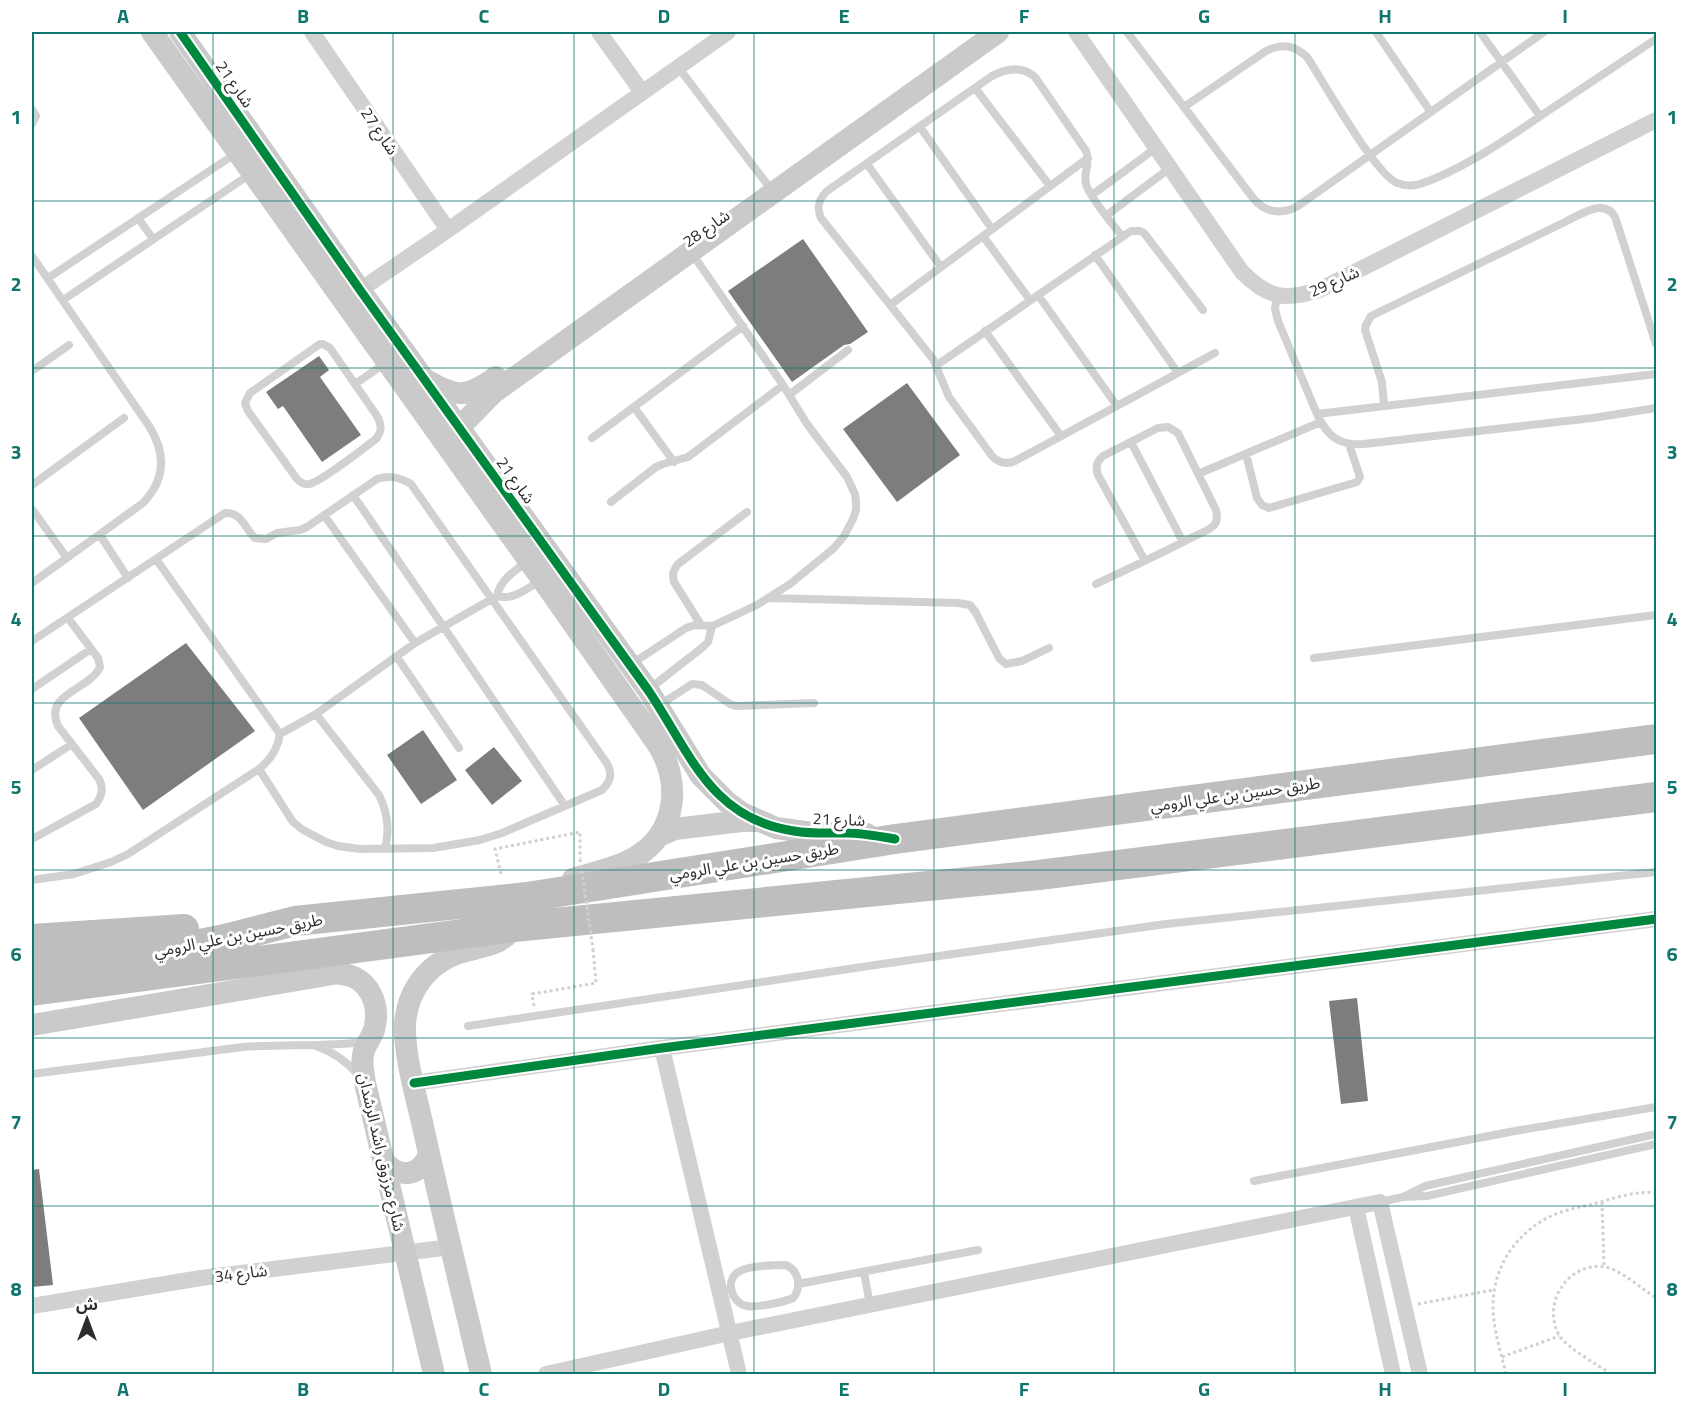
<svg xmlns="http://www.w3.org/2000/svg" width="1688" height="1406" viewBox="0 0 1688 1406" font-family="'Titillium Web','Noto Sans Arabic',sans-serif">
	<style>
		.building { fill: #7d7d7d }
		.lines { fill: none; stroke-linecap: round; stroke-linejoin: round }
		.path { stroke: #d1d1d1; stroke-width: 3; stroke-dasharray: 3 3; stroke-linecap: butt }
		.lane { stroke: #d1d1d1; stroke-width: 8 }
		.street { stroke: #d1d1d1; stroke-width: 16 }
		.secondary { stroke: #cacaca; stroke-width: 22 }
		.highway { stroke: #bebebe; stroke-width: 30 }
		.path-bridge { stroke: #d1d1d1; stroke-width: 3; stroke-dasharray: 3 3; stroke-linecap: butt }
		.cycleway-casing { stroke: #fff; stroke-width: 13 }
		.cycleway { stroke: #00873e; stroke-width: 9 }
		.grid { fill: none; stroke: #0f766e; stroke-width: 1.5; stroke-opacity: 0.55 }
		.labels { text-anchor: middle; stroke-width: 6; stroke-linejoin: round; paint-order: stroke }
		.street-label { font-size: 16px; fill: #2c2c2c; stroke: #fff }
		.neatline { fill: none; stroke: #0f766e; stroke-width: 2 }
		.grid-label { font-size: 20px; text-anchor: middle; font-weight: bold; fill: #0f766e }
	</style>
	<rect width="100%" height="100%" fill="#fff"/>
	<path class="building" d="M803 239 868 332 850 344 844 345 792 382 728 291Z
		M319 356 329 370 320 377 361 435 322 462 283 406 278 409 266 392Z
		M907 383 960 455 897 502 843 429Z
		M186 643 255 731 143 810 79 718Z
		M423 730 457 780 421 804 387 755Z
		M494 747 522 781 492 805 465 770Z
		M1357 998 1368 1101 1341 1104 1329 1001Z
		M39 1169 53 1285 32 1287V1170Z"/>
	<g class="lines">
		<path class="path" d="M501 874 495 849 580 832V858
			M534 1006 532 994 596 983 593 949
			M1602 1202 1604 1266
			M1418 1304 1493 1290
			M1502 1357 1559 1336
			M1506 1374C1501 1352 1493 1329 1493 1306 1493 1268 1515 1234 1549 1217 1561 1211 1575 1208 1589 1205 1610 1200 1634 1190 1656 1193
			M1611 1374C1598 1365 1567 1348 1559 1335 1541 1303 1569 1261 1605 1267 1619 1269 1644 1290 1656 1298"/>
		<path class="lane" d="M1127 32 1253 198C1265 213 1282 215 1298 206L1544 32
			M1376 32 1430 111
			M1480 32 1540 116
			M678 67 767 184
			M975 88 1050 186
			M1184 107 1266 51C1282 43 1294 45 1307 57 1323 81 1375 174 1397 183 1405 186 1415 186 1423 183 1463 169 1507 139 1542 115 1580 90 1618 64 1656 39
			M32 109 36 116 32 124
			M920 127 992 229
			M867 164 941 267
			M1092 195 1156 148
			M1107 215 1170 168
			M138 218 153 239
			M983 236 1030 300
			M1122 236C1113 225 1089 196 1086 184 1083 173 1091 163 1086 151L1035 77C1022 66 1007 68 992 76L827 191C819 199 816 207 821 218L933 359 949 397 992 456C999 463 1006 465 1015 461L1215 353
			M1095 255 1178 373
			M32 256 149 426C166 453 166 479 143 503L32 583
			M48 278 238 152
			M1038 295 1117 406
			M1277 296 1275 309 1278 321 1317 414C1327 436 1339 446 1364 444L1593 418 1656 408
			M63 300 252 173
			M890 305 1088 158
			M985 331 1061 436
			M320 344H323L330 348 377 416C382 425 382 431 376 439 365 447 320 483 309 484 304 485 300 482 297 479L248 411 245 403 250 393Z
			M937 365 1131 231H1140L1144 233 1203 310
			M32 371 69 345
			M355 384 387 362
			M789 395 848 350
			M1384 406 1382 382 1365 330 1366 325 1371 316 1565 222C1580 215 1604 197 1615 217L1656 344
			M634 407 674 462
			M1317 414 1656 374
			M592 438 743 326
			M1131 442 1183 542
			M1246 454 1257 498 1262 505 1269 508 1357 482 1360 477 1349 444
			M1198 474 1321 422
			M32 485 124 418
			M353 495 443 626 565 806
			M611 502 656 467 663 464 688 457 783 385
			M32 509 67 558
			M324 515 415 643
			M100 535 128 578
			M156 559 280 734
			M1096 584C1128 569 1160 554 1191 538 1198 534 1210 531 1215 524 1218 519 1217 515 1216 510L1178 433 1168 427 1158 428 1103 456C1097 461 1095 467 1098 475L1145 561
			M497 596C501 578 515 571 528 561
			M769 598 958 603 970 605 976 613 999 658 1006 664 1022 661 1049 648
			M701 625 674 582C672 574 673 571 678 564L747 512
			M32 641 225 513C242 512 245 529 255 538L266 539 277 533 300 530 307 527 377 479C390 475 399 477 411 484L606 762C613 773 611 781 602 790L502 833 480 840 433 848 360 849 338 846 326 842 303 830 293 822 259 769
			M397 657 459 748
			M1314 658 1656 615
			M630 665 686 628 695 625 712 626 757 605 790 584 834 548 844 536 853 519 856 510V502L855 494 847 477 807 424 783 385 691 252
			M32 689 91 649
			M648 690 703 647 708 642 712 626
			M658 706 692 684 702 685 730 704 736 706 814 703
			M316 714 379 795C388 813 390 830 385 849
			M32 770 72 744
			M32 839 96 804C102 796 104 788 99 779L58 726C43 693 90 690 100 667L98 658 68 618
			M32 880 74 874 111 862 128 854 259 769C271 759 277 750 280 734L316 714 415 643 497 596C513 601 528 588 541 580
			M468 1026 882 964 1166 924 1656 872
			M316 1046C333 1052 348 1062 359 1076
			M32 1074 243 1047C284 1044 325 1047 365 1042
			M1254 1181 1515 1131 1656 1107
			M1403 1197 1425 1186 1656 1134
			M1380 1202 1403 1197 1427 1196 1656 1144
			M786 1265C799 1271 802 1287 793 1298 784 1302 756 1308 747 1306 731 1303 724 1279 740 1271 750 1266 775 1265 786 1265Z
			M864 1272 870 1305
			M798 1284 978 1250"/>
		<path class="street" d="M312 32 448 230
			M599 32 642 92
			M1076 32 1242 272C1268 298 1284 301 1319 290L1656 120
			M360 290 448 230 728 32
			M662 1048 739 1374
			M414 1083 662 1048 1656 919
			M1356 1207 1393 1374
			M32 1306 201 1278 451 1247
			M546 1374 730 1333 1380 1202 1420 1374"/>
		<path class="secondary" d="M152 32 551 592 656 742C682 781 678 833 634 858 616 869 593 872 573 879
			M180 32 360 290 648 690 701 776 727 802 742 813 776 828 813 833 867 834
			M426 380C457 398 467 398 496 377
			M450 437 493 393 998 32
			M659 836 675 829 683 828 742 821H759
			M32 1025 327 975C331 974 336 973 341 974 369 976 381 1005 374 1030 371 1039 364 1046 363 1055 361 1064 364 1074 365 1083L434 1374
			M384 1161C399 1180 421 1176 429 1154
			M481 1374C462 1293 442 1213 424 1131 417 1099 404 1057 405 1024 406 1011 410 997 417 986 427 970 442 959 459 953 476 947 497 947 509 933"/>
		<path class="highway" d="M32 939 184 929
			M32 966 190 946 225 939 295 921 527 897 895 839 1656 739
			M32 991 514 927 1039 875 1656 797"/>
		<path class="path-bridge" d="M580 859 593 949"/>
		<g class="cycleway-casing">
			<path id="cycleway" d="M180 32 360 290 648 690C690 752 710 819 794 831 811 834 828 833 845 833 862 833 878 836 895 839
				M414 1083 662 1048 1656 919"/>
		</g>
		<use href="#cycleway" class="cycleway"/>
	</g>
	<path class="grid" d="M213 32V1374M393 32V1374M574 32V1374M754 32V1374M934 32V1374M1114 32V1374M1295 32V1374M1475 32V1374M32 201H1656M32 368H1656M32 536H1656M32 703H1656M32 870H1656M32 1038H1656M32 1206H1656"/>
	<g class="labels">
		<g class="street-label">
			<text transform="translate(235 84) rotate(55)" y="6">شارع 21</text>
			<text transform="translate(380 131) rotate(56)" y="6">شارع 27</text>
			<text transform="translate(706 228) rotate(-35)" y="6">شارع 28</text>
			<text transform="translate(1334 281) rotate(-24)" y="6">شارع 29</text>
			<text transform="translate(516 480) rotate(54)" y="6">شارع 21</text>
			<text transform="translate(1235 794) rotate(-8)" y="6">طريق حسين بن علي الرومي</text>
			<text transform="translate(839 819) rotate(2)" y="6">شارع 21</text>
			<text transform="translate(754 861) rotate(-9)" y="6">طريق حسين بن علي الرومي</text>
			<text transform="translate(238 935) rotate(-11)" y="6">طريق حسين بن علي الرومي</text>
			<text transform="translate(382 1152) rotate(77)" y="6">شارع مرزوق راشد الرشدان</text>
			<text transform="translate(241 1273) rotate(-7)" y="6">شارع 34</text>
		</g>
	</g>
	<rect width="1688" height="1406" fill="none" stroke="#ffffff" stroke-width="66"/>
	<g transform="translate(87 1319)" stroke="#ffffff" stroke-width="4.5" paint-order="stroke">
	<path d="M0-4.5L10 22L0 15L-10 22Z" fill="#2c2c2c"/>
	<text y="-9" font-size="16" font-weight="bold" text-anchor="middle" fill="#2c2c2c">ش</text>
	</g>
	<rect x="33" y="33" width="1622" height="1340" class="neatline"/>
	<g class="grid-label">
		<text x="123" y="23">A</text>
		<text x="303" y="23">B</text>
		<text x="484" y="23">C</text>
		<text x="664" y="23">D</text>
		<text x="844" y="23">E</text>
		<text x="1024" y="23">F</text>
		<text x="1204" y="23">G</text>
		<text x="1385" y="23">H</text>
		<text x="1565" y="23">I</text>
		<text x="16" y="124">1</text>
		<text x="1672" y="124">1</text>
		<text x="16" y="291">2</text>
		<text x="1672" y="291">2</text>
		<text x="16" y="459">3</text>
		<text x="1672" y="459">3</text>
		<text x="16" y="626">4</text>
		<text x="1672" y="626">4</text>
		<text x="16" y="794">5</text>
		<text x="1672" y="794">5</text>
		<text x="16" y="961">6</text>
		<text x="1672" y="961">6</text>
		<text x="16" y="1129">7</text>
		<text x="1672" y="1129">7</text>
		<text x="16" y="1296">8</text>
		<text x="1672" y="1296">8</text>
		<text x="123" y="1396">A</text>
		<text x="303" y="1396">B</text>
		<text x="484" y="1396">C</text>
		<text x="664" y="1396">D</text>
		<text x="844" y="1396">E</text>
		<text x="1024" y="1396">F</text>
		<text x="1204" y="1396">G</text>
		<text x="1385" y="1396">H</text>
		<text x="1565" y="1396">I</text>
	</g>
</svg>
